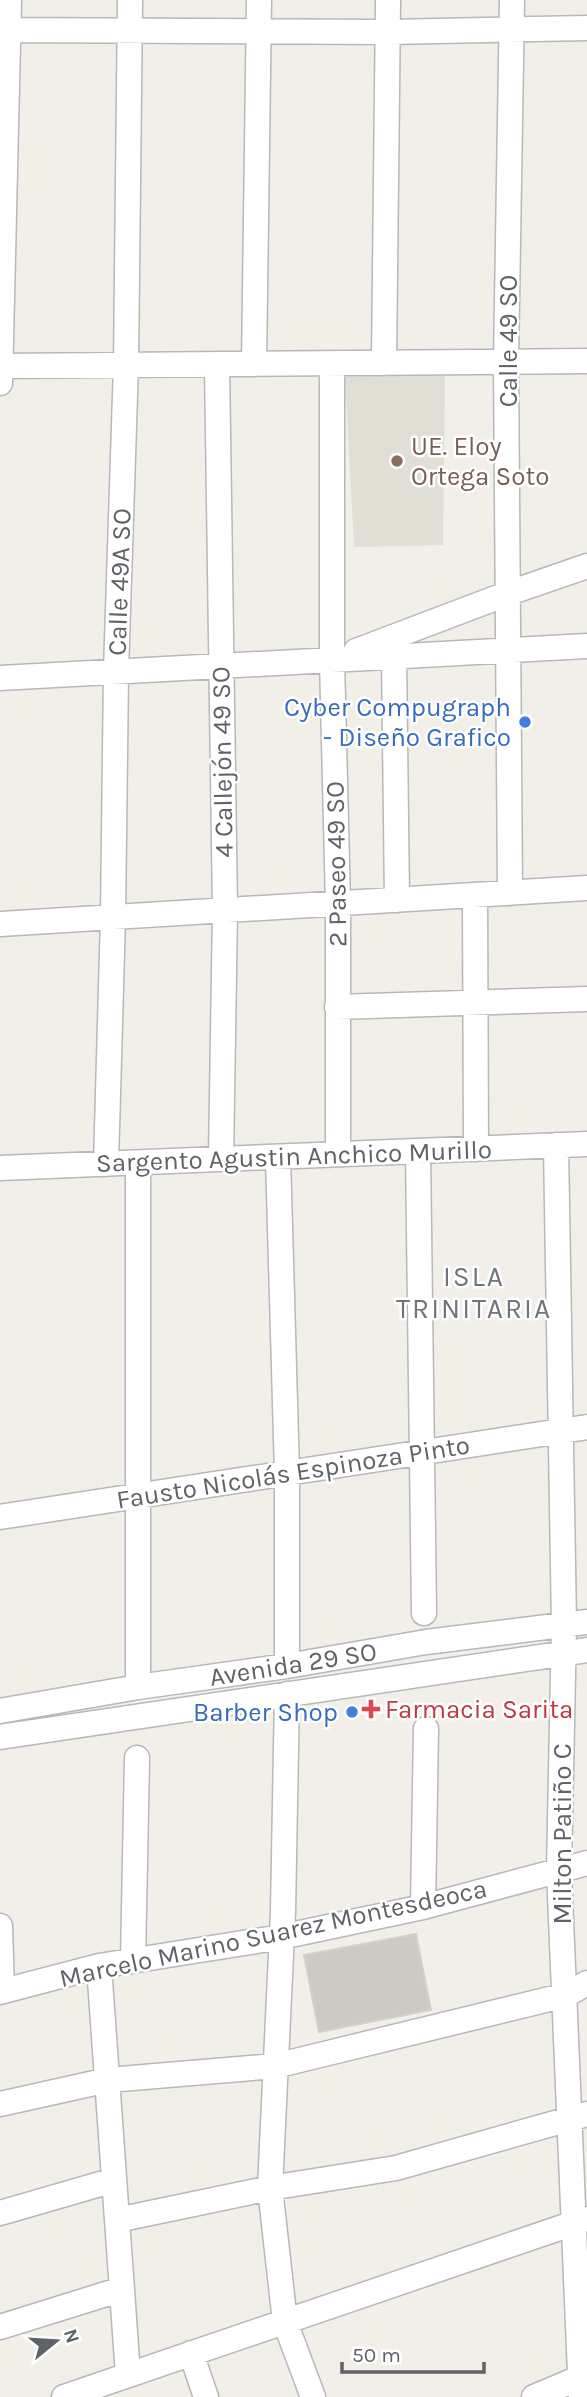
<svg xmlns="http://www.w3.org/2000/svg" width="587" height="2397" viewBox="0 0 587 2397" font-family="Karla,sans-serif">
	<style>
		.education { fill: #e1ded6 }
		.building { fill: #cccac5; stroke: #d6d1c6; stroke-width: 2 }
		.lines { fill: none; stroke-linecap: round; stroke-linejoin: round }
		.minor-casing { stroke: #b5b8bc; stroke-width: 27 }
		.minor { stroke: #fff; stroke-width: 24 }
		.education-dot { fill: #8d6e63; stroke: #fff; stroke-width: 2.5 }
		.shop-dot { fill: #3f7fe0; stroke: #fff; stroke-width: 2.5 }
		.health-dot { fill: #e0444e; stroke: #fff; stroke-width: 2.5 }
		.labels { text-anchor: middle; stroke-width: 5; stroke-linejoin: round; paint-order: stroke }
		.street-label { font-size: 26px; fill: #5f6368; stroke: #fff }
		.education-label { font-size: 26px; fill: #785e54; stroke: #fff; text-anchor: start }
		.shop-label { font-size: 26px; fill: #366cbe; stroke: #fff; text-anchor: end }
		.health-label { font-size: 26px; fill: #be3a42; stroke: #fff; text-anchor: start }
		.neighbourhood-label { font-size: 28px; letter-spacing: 2px; fill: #70757a; stroke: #fff }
	</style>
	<rect width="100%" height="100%" fill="#f1efe8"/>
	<path class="education" d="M445 375 443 545 354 547 345 377Z"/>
	<path class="building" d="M416 1934 431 2010 319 2032 304 1955Z"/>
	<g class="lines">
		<g class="minor-casing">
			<path id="minor" d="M0 30 388 32 587 28
				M384 363 388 0
				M217 364 225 910 221 1159
				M254 364 259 0
				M332 364V660L338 904V1154
				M0 366 587 361
				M0 383 9 0
				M356 651 509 593 587 566
				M394 656 397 900
				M0 678 587 646
				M510 893 506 362 512 0
				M475 895 476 1149
				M0 924 587 888
				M337 1007 587 999
				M556 1145 564 1626 559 1871 581 2397
				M418 1151 424 1613
				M278 1157 287 1473V1666
				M106 1164 113 917 116 672 126 364 130 0
				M0 1168 587 1144
				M0 1517 587 1427
				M138 1687V1163
				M287 1694 283 1912 270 2188 285 2322 313 2397
				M0 1711 138 1687 287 1666 426 1642 587 1622
				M0 1737 587 1650
				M423 1907 426 1729
				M0 1926 2 1991
				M133 1961 137 1758
				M99 1966 128 2375
				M0 1992 99 1966 281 1937 423 1907 587 1863
				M0 2104 108 2080 275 2066 566 1995 587 1983
				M0 2213 114 2180
				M117 2220 270 2188 396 2168 587 2114
				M0 2327 122 2289
				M191 2353 206 2397
				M64 2397 586 2219
				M534 2397 579 2378H587"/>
		</g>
		<use href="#minor" class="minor"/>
	</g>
	<circle class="education-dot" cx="397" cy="461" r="7"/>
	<g class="shop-dot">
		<circle cx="525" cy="722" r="7"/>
		<circle cx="352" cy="1712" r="7"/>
	</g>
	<path class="health-dot" d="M367.5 1698.5h7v7h7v7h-7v7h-7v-7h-7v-7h7z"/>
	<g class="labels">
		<g class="street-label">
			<text transform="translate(508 341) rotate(-90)" y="9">Calle 49 SO</text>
			<text transform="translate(119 582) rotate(-88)" y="9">Calle 49A SO</text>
			<text transform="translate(222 762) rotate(-91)" y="9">4 Callejón 49 SO</text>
			<text transform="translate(336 864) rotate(-91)" y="9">2 Paseo 49 SO</text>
			<text transform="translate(294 1156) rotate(-2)" y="9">Sargento Agustin Anchico Murillo</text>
			<text transform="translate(293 1472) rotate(-9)" y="9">Fausto Nicolás Espinoza Pinto</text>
			<text transform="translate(293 1664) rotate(-9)" y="9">Avenida 29 SO</text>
			<text transform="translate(562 1834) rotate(-90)" y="9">Milton Patiño C</text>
			<text transform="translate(273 1933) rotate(-12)" y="9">Marcelo Marino Suarez Montesdeoca</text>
		</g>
		<g class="education-label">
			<text x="411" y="455">UE. Eloy<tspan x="411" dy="30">Ortega Soto</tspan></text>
		</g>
		<g class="shop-label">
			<text x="511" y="716">Cyber Compugraph<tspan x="511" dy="30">- Diseño Grafico</tspan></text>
			<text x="338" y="1721">Barber Shop</text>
		</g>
		<g class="health-label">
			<text x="385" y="1718">Farmacia Sarita</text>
		</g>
		<g class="neighbourhood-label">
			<text x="474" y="1286">ISLA<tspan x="474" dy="32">TRINITARIA</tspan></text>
		</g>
	</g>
	<g transform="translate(56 2341) rotate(72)" stroke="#ffffff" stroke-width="5" paint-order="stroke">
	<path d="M0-5L12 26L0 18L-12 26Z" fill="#5f6368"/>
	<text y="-10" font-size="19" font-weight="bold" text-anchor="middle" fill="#5f6368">N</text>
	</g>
	<path d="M342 2362v10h142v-10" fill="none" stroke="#5f6368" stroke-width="3.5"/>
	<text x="352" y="2362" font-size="21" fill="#5f6368" stroke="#ffffff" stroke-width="5" paint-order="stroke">50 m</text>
</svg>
